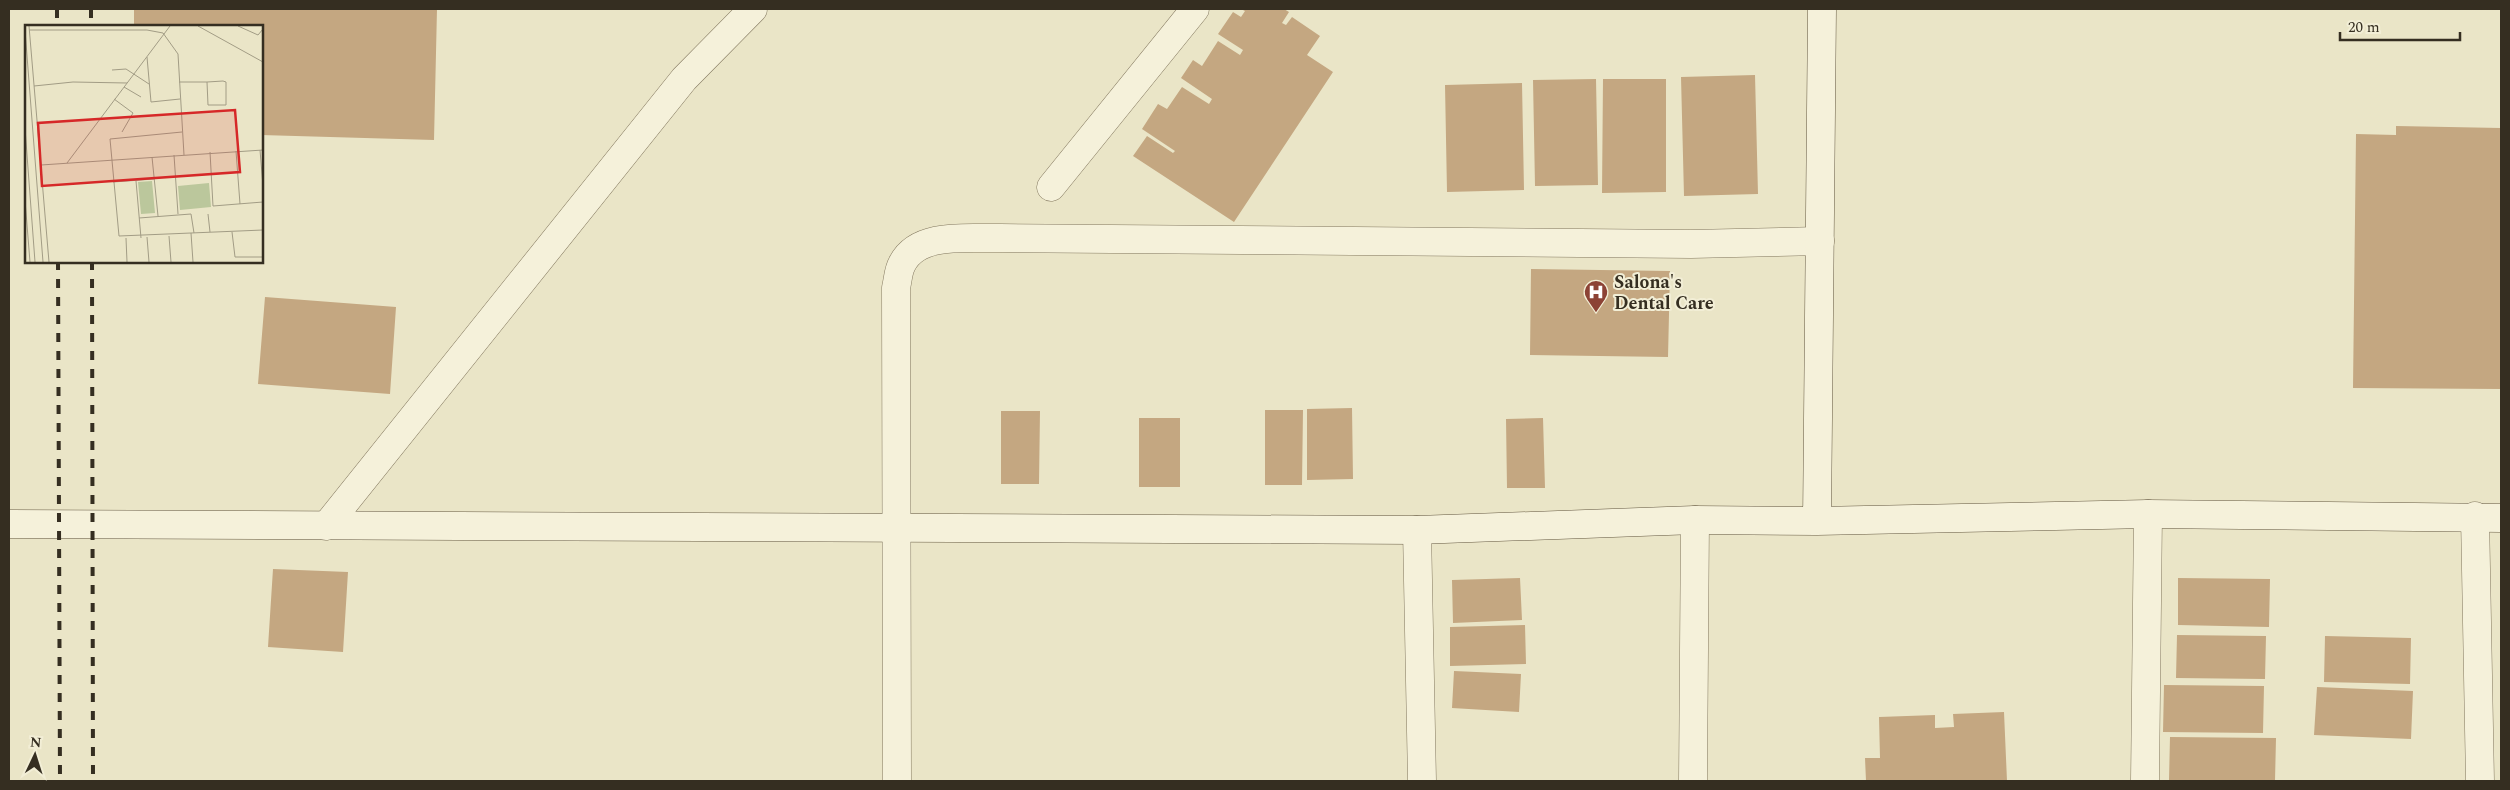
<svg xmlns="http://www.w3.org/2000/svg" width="2510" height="790" viewBox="0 0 2510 790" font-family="Spectral,serif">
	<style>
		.building { fill: #c4a781 }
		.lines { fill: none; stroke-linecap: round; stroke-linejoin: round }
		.street-casing { stroke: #83785f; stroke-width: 29 }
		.secondary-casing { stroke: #655942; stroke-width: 29 }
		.street { stroke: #f5f1da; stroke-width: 28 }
		.secondary { stroke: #f5f1da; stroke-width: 28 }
		.rail { stroke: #352e21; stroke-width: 4; stroke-dasharray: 9 9; stroke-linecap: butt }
		.labels { text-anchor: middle; stroke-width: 4; stroke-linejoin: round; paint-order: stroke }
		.poi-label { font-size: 18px; font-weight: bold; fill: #352e21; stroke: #f2eed6; text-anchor: start }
		.inset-road { fill: none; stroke: #a29c85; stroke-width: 1 }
		.view { fill: #d62828; fill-opacity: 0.15; stroke: #d62828; stroke-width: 2.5 }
		.inset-edge { fill: none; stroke: #352e21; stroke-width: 2.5 }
	</style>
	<rect width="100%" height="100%" fill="#eae5c7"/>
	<path class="building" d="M134 9H437L434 140 261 135V26H134Z
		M1241 9H1284L1289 12 1282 23 1286 25 1292 17 1320 36 1307 55 1333 72 1234 222 1133 156 1147 136 1173 153 1175 151 1142 129 1158 104 1167 109 1182 87 1209 104 1212 99 1181 78 1193 60 1202 66 1218 41 1240 55 1243 50 1218 34 1233 12 1241 17 1245 11Z
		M1755 75 1758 194 1684 196 1681 77Z
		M1596 79 1598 185 1535 186 1533 80Z
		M1603 79H1666V192L1602 193Z
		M1522 83 1524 190 1447 192 1445 85Z
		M2396 126 2501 128V389L2353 388 2356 134 2396 135Z
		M1531 269 1670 271 1668 357 1530 355Z
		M265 297 396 307 390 394 258 384Z
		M1352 408 1353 479 1307 480V409Z
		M1265 410H1303L1302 485H1265Z
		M1001 411H1040L1039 484H1001Z
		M1139 418H1180V487H1139Z
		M1543 418 1545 488H1507L1506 419Z
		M273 569 348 572 343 652 268 647Z
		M1520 578 1522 620 1453 623 1452 580Z
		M2178 578 2270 579 2269 627 2178 625Z
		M1525 625 1526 664 1450 666V627Z
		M2177 635 2266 636 2265 679 2176 678Z
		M2325 636 2411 638 2410 684 2324 682Z
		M1454 671 1521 674 1519 712 1452 708Z
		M2164 685 2264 686 2263 733 2163 732Z
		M2317 687 2413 691 2411 739 2314 735Z
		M2004 712 2007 781H1866L1865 758H1880L1879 717 1935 715V728L1954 727 1953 714Z
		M2170 737 2276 738 2275 781H2169Z"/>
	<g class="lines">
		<g class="street-casing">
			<path id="street" d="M1051 187 1195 9
				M2475 516 2480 781
				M326 526 684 79 753 9
				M1417 530 1422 781
				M897 781 896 288C898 280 898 271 902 264 918 231 970 239 1000 238L1691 244 1820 241
				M1693 781 1695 520
				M2145 781 2148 514"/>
		</g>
		<g class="secondary-casing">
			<path id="secondary" d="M1817 521 1822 9
				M9 524 1417 530 1695 520 1817 521 2148 514 2501 518"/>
		</g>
		<use href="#street" class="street"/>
		<use href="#secondary" class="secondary"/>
		<path class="rail" d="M57 9V26
			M91 9V26
			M58 261 60 781
			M92 261 93 781"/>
	</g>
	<defs>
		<g id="hospital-pin" transform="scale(1.25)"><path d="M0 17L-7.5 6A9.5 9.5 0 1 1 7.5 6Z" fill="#8c4235" stroke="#f2eed6"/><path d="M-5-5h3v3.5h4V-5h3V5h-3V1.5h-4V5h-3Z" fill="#fff"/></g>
	</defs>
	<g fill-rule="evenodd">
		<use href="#hospital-pin" x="1596" y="292"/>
	</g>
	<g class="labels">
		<g class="poi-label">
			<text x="1614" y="288">Salona's<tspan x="1614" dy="21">Dental Care</tspan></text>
		</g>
	</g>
	<g transform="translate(25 25)">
		<rect width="238" height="238" fill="#eae5c7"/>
		<path d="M127 156 130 188 116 189 113 157ZM184 158 186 182 155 185 153 161Z" fill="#bbc79c"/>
		<path class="inset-road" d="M4 1 24 237M173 1 238 37M213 1 233 10 238 4M0 5 18 237M4 5H122L138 8 153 29 159 130M122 32 126 77 155 74M87 45 101 44 124 59M154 57H182L198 56 201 57V80H183L182 57M9 61 48 57 102 58M99 62 116 72M89 74 108 88 97 107M0 103 10 237M157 107 85 114 94 211 238 205M235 125 238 161M211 126 215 179M185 127 188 181 238 177M149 130 153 189M127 132 133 191M42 138 145 1M16 140 238 125M111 156 116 213M88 157 129 154M0 175 5 237M183 189 185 207M114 193 166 189 169 208M207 207 210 232H238M166 208 168 237M144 211 146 237M122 212 124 237M101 213 102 237"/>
		<path class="view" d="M210 85 215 147 17 161 13 98Z"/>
		<rect width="238" height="238" class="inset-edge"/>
	</g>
	<rect width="2510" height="790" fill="none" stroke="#352e21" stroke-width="20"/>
	<g transform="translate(35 755) rotate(4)" stroke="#f2eed6" stroke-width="4" paint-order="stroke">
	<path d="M0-4L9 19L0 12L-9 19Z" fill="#352e21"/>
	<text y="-8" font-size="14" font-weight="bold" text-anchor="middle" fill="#352e21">N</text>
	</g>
	<path d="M2340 32v8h120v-8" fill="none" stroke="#352e21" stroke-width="2.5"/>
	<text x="2348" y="32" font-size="15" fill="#352e21" stroke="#f2eed6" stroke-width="4" paint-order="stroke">20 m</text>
</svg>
